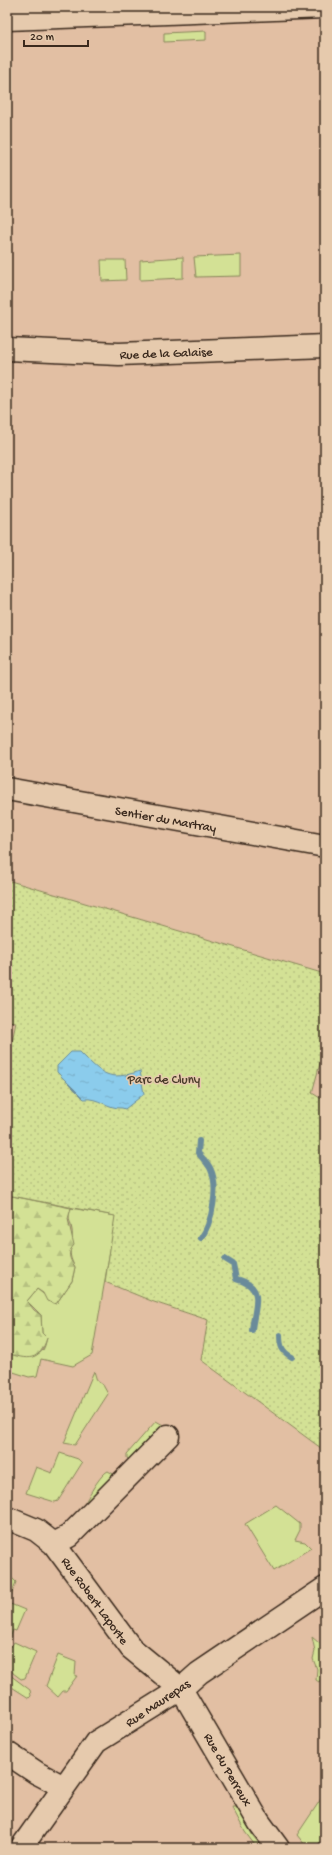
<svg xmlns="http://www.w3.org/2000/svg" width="332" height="1855" viewBox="0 0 332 1855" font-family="'Gochi Hand',sans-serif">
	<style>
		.grass { fill: #d3e195; stroke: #87865a }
		.forest { fill: url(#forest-firs); stroke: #87865a }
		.park { fill: url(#park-dots); stroke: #87865a }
		.water { fill: url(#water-ripples); stroke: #6b8b9a }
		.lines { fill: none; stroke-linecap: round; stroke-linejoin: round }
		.stream { stroke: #6b8b9a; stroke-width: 6 }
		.minor-casing { stroke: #3b2a1e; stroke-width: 25 }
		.minor { stroke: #e6caad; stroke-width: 22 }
		.labels { text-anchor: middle; stroke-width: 3; stroke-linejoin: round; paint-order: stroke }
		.street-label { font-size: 13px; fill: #3b2a1e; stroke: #e6caad }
		.park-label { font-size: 13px; fill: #4a3c2a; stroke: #e6caad }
	</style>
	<defs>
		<pattern id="forest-firs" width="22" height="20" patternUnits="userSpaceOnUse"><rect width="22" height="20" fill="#d3e195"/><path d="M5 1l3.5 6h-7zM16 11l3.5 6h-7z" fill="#b6c180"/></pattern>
		<pattern id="park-dots" width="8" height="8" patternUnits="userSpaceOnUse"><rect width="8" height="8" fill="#d3e195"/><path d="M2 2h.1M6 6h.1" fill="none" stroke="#b6c180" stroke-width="1.8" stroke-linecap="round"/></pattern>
		<pattern id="water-ripples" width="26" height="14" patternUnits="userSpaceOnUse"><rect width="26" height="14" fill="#8bccec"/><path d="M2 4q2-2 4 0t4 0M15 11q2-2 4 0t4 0" fill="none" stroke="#79afca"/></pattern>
	</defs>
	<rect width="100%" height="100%" fill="#e2bfa3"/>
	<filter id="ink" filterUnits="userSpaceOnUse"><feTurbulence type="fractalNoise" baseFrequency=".025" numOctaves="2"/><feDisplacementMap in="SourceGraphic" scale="8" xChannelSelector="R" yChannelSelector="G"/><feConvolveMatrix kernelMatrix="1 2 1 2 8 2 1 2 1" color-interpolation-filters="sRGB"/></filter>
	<g filter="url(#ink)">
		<path class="grass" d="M206 31V40L164 42V33Z
			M241 255V276L196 277 194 257Z
			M183 257V278L140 280V260Z
			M101 260H125L126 280 102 281Z
			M71 1208 116 1216 92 1355 73 1366 41 1359 37 1376 29 1377 7 1370V1353C17 1356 36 1359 43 1350 45 1347 46 1341 47 1338L42 1333 41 1315 27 1301 37 1289 56 1304 72 1281 75 1267C65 1250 74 1245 72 1230 70 1218 67 1221 71 1208Z
			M94 1371 97 1381 103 1385 108 1394 75 1445 64 1443Z
			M156 1421 165 1426 130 1461 127 1458V1454Z
			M60 1453 78 1459 82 1463 58 1501 55 1502 26 1493 36 1467 52 1473Z
			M108 1471 115 1475 79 1514C85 1503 98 1476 108 1471Z
			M276 1505 300 1524V1530L295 1540 305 1542 311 1548 274 1571 245 1524Z
			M7 1573 16 1582 8 1603 25 1610 16 1631 13 1630 8 1644 11 1647 14 1642 36 1652 25 1678 21 1679 13 1673 7 1663Z
			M312 1637 319 1643 325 1642V1673L319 1682 316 1680 317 1669 313 1659 315 1651Z
			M58 1655 76 1662 75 1676H77L66 1691H63L58 1697 46 1686Z
			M7 1671 10 1675 30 1690 31 1696 29 1698 7 1684Z
			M325 1793V1835L316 1848H304L305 1845 297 1835Z
			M232 1807H236L239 1810 253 1836 263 1848H257L245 1832Z"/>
		<path class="forest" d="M7 1195 71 1208 68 1219 74 1245C67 1253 69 1258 75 1267L72 1281 56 1304 47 1301 43 1293 37 1289 27 1301 34 1310 41 1315 42 1333 47 1338C40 1362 27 1360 7 1353Z"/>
		<path class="park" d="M7 880 325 974V1045L312 1093 325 1101V1451L201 1360 208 1320 154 1302 105 1282 115 1216 7 1195V1067L16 1022 7 1021Z"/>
		<path class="water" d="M71 1052H80C102 1074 108 1082 140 1071L144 1094 125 1109 122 1108C108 1109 98 1097 84 1099L57 1072V1066Z"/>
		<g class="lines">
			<path class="stream" d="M199 1141 198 1153C202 1158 209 1164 211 1170 219 1188 212 1223 201 1238
				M225 1259 233 1264 236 1279C267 1287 254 1307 252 1330
				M280 1335C280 1346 282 1352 292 1357"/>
			<g class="minor-casing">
				<path id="minor" d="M7 19 325 7
					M7 349 119 354 325 346
					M7 789 325 846
					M7 1518 36 1530 54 1544 131 1648 181 1689 259 1822 278 1848
					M54 1544 69 1536 168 1436
					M7 1753 37 1773 64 1787
					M21 1848 96 1742 181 1689 199 1673 325 1588"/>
			</g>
			<use href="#minor" class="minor"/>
		</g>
	</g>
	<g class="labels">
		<g class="street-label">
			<text transform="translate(166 352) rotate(-2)" y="5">Rue de la Galaise</text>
			<text transform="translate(166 818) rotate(10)" y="5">Sentier du Martray</text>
			<text transform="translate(96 1600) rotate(54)" y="5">Rue Robert Laporte</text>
			<text transform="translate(157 1702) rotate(-34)" y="5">Rue Maurepas</text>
			<text transform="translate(229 1769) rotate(60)" y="5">Rue du Perreux</text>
		</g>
		<g class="park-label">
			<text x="164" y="1083">Parc de Cluny</text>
		</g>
	</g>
	<rect width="332" height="1855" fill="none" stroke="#e6caad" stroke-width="24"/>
	<rect x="12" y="12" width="308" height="1831" fill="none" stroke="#3b2a1e" stroke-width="1.5" filter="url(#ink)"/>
	<path d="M24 40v6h64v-6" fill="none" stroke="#3b2a1e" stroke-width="2"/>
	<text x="30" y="40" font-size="12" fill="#3b2a1e" stroke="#e6caad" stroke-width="3" paint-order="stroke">20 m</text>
</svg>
